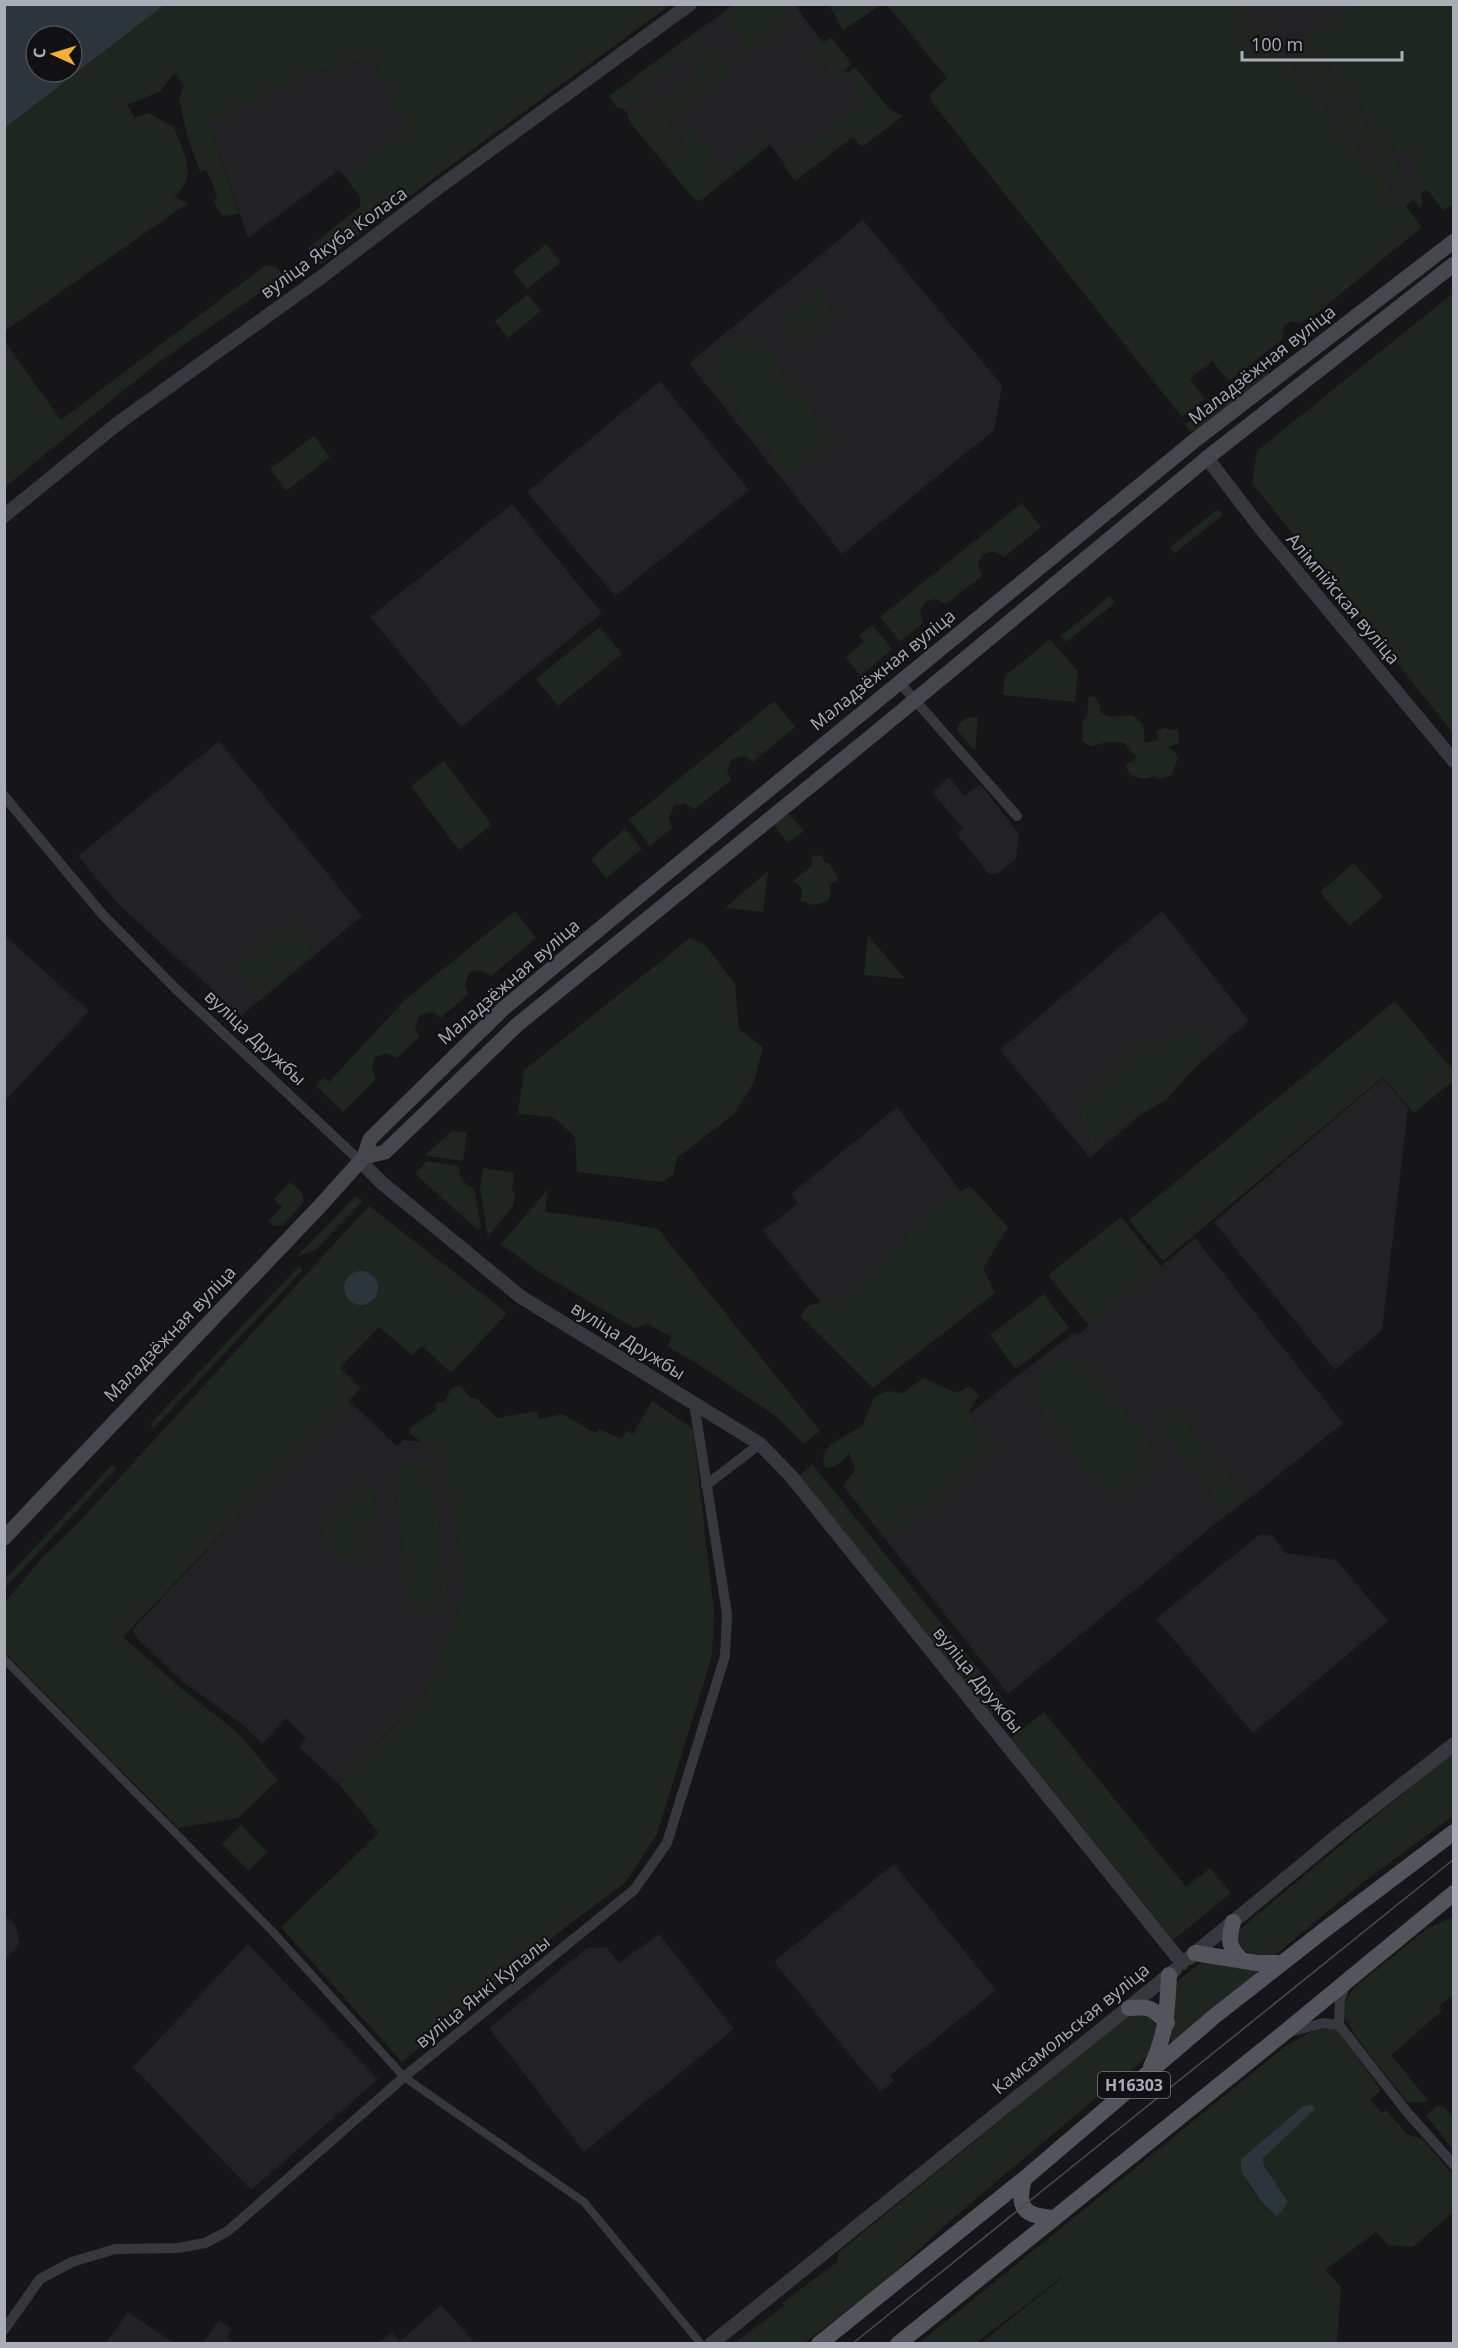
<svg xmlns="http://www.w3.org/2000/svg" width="1458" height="2348" viewBox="0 0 1458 2348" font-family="'Open Sans',sans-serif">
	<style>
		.built { fill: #222225 }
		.green { fill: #1e261f; fill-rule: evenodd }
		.water { fill: #2c353c; fill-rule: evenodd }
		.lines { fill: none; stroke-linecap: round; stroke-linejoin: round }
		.pedestrian { stroke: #37383d; stroke-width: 8 }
		.minor { stroke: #37383d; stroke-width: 10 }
		.tertiary { stroke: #37383d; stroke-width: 14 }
		.secondary { stroke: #45474d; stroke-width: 15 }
		.primary { stroke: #53555c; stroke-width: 16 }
		.tram { stroke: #4a4c52; stroke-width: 1.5 }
		.labels { text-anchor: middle; stroke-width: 4.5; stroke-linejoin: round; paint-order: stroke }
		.shield { fill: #111113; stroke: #7b7e86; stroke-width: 1.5 }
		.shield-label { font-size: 16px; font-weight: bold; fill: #a8adb8 }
		.street-label { font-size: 18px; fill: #a8adb8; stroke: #111113 }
	</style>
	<rect width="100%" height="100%" fill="#161618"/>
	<path class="built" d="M796 4 801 14 875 109 791 172 770 145 700 201 693 198 629 121 628 114 622 107H617L609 96 733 5Z
		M1231 5H1453V167L1398 213Z
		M368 59 374 61 408 129 346 178 339 170 248 238 209 123 305 75Z
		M863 220 1002 385 994 430 842 554 689 363Z
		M660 381 749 490 615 596 527 492Z
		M512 504 602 613 461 727 370 617Z
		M219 741 362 916 241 1016 118 904 78 856Z
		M949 777 965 796 980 784 1019 834 1016 859 997 874 988 873 957 834 963 829 932 792Z
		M1162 911 1249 1021 1090 1158 1000 1050Z
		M5 936 89 1011 5 1101Z
		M1383 1078 1408 1108 1382 1330 1335 1370 1214 1222Z
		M897 1107 998 1240 863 1355 763 1231 798 1203 791 1194Z
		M1195 1238 1343 1423 1254 1495 1225 1516 1008 1694 858 1505 1009 1382 1075 1332 1078 1335Z
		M348 1400 397 1446 403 1440 440 1444 450 1442 486 1628 339 1784 299 1747 306 1738 286 1718 262 1744 243 1725 183 1682 139 1640 132 1630Z
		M1260 1534 1273 1536 1285 1553 1336 1560 1388 1621 1253 1733 1156 1619Z
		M894 1864 996 1990 890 2075 894 2081 880 2092 775 1963 776 1960Z
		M5 1915 15 1924 20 1944 5 1960Z
		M659 1934 734 2029 584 2152 489 2028 587 1948 606 1947 619 1963Z
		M248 1944 378 2079 251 2190 133 2067Z
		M441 2305 475 2343H373L380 2342 392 2332 400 2341Z
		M128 2312 174 2343H106Z
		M219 2320 232 2330 227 2337 234 2343H203Z"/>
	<path class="green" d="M796 4 801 14 751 53 721 14 733 5Z
		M164 5H670L443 171 320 265 308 248 360 207V197L346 178 408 129 374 62 367 59 305 75 209 123 239 214 223 216 214 203 217 194 206 170 200 172 188 138 179 100 184 85 174 73 161 91 127 105 135 118 148 113 174 127C183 154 200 175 174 197L188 203 5 331V128Z
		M829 5 880 4 881 5 843 30Z
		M887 5H1244L1250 14 1247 25 1252 31 1258 28 1264 29 1422 227 1321 310 1301 323 1291 321 1284 327 1282 340 1229 381 1212 361 1190 379 1205 399 1182 417 931 101 930 94 947 78Z
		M1349 5H1453L1454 203 1444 211 1414 174 1420 168 1406 150 1399 155 1306 40Z
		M697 31 704 39 624 109 617 107 609 96Z
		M831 37 852 64 833 78 812 51Z
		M1301 43 1422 192 1421 209 1298 58 1297 52Z
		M709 45 729 71 670 123 677 148 683 146 680 135 690 127 724 169 763 139 766 148 700 201 693 198 629 121 628 114H639L642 117 701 67 693 58Z
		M855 67 890 110 903 116 862 147 853 137 795 181 784 166 866 101 847 73Z
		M546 244 561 262 527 289 513 271Z
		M266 265 278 268 283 277 156 364 5 487V342L61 420Z
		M819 292 837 316 801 345 782 322Z
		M1453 293V733L1252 483 1257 451Z
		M528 294 541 311 508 338 495 321Z
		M755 337 836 439 789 476 699 364 705 359 716 372C714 348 725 335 750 341Z
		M1267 363 1269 370 1267 378 1195 432 1189 431 1185 425Z
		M314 436 330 457 286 491 270 469Z
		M1022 503 1041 527 1004 557 994 551 983 554 978 564 982 576 946 604 935 599 925 602 920 612 923 623 900 642 880 617Z
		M1218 509 1223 515 1175 553 1170 547Z
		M1110 596 1115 603 1066 642 1061 636Z
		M872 625 892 649 861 676 846 657 864 642 859 636Z
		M600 627 622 654 558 706 536 679Z
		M1050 639 1078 672 1075 702 1003 695 1005 676Z
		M1089 696 1095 697 1100 705 1101 712 1108 717 1133 715 1143 724 1145 743 1158 740 1156 732 1164 728 1177 730 1179 734V743L1168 747 1175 752 1178 758 1172 775 1159 779 1154 776 1143 779 1130 775 1125 765 1137 758 1124 743 1108 742 1090 746 1082 741 1083 721 1087 717Z
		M774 701 795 727 753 762 743 756 732 759 727 770 731 780 695 809 685 803 674 806 669 817 672 828 650 846 629 820Z
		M967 717 978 718 975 751 957 730 958 725Z
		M444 761 492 825 459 850 411 786Z
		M782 814 790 815 804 831 788 843 775 826V820Z
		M625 828 642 849 606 878 591 859Z
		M813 855 822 856 825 863 828 862 837 875 838 880 829 885 831 893 828 901 813 905 801 901 802 888 793 881 811 867Z
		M1354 863 1383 897 1349 926 1320 892Z
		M768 871 763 912 725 908Z
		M515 911 536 938 491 976 481 970 470 972 465 984 468 994 441 1018 431 1012 420 1015 415 1026 419 1037 397 1058 386 1053 375 1057 372 1068 376 1079 343 1112 316 1086 324 1077 329 1082 405 1000Z
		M291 922 315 953 260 998 235 967Z
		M868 935 905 979 864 975Z
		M690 938 705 945 735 984 739 1029 763 1047 754 1082 734 1114 677 1158 673 1175 662 1182 577 1172 575 1137 553 1117 518 1114 524 1070Z
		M1395 1001 1453 1070V1081L1414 1113 1383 1077 1163 1261 1129 1220Z
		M1203 1033 1219 1040 1166 1100 1091 1144 1077 1104 1141 1045Z
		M452 1131 467 1133 463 1161 429 1156 426 1154Z
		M427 1161 459 1166C459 1178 464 1184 474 1188L481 1227 478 1230 415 1174Z
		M483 1168 514 1173 512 1191 515 1192 513 1206 488 1237 480 1189Z
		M290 1182 302 1193 304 1202 282 1226 273 1225 269 1221 282 1207 274 1199Z
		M970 1186 1008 1227 983 1269 995 1293 873 1388 800 1316 808 1306 853 1293 928 1211Z
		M548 1189 545 1212 608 1220 658 1229 820 1431 804 1444 777 1417 696 1363 667 1346 672 1337 647 1324 634 1328 542 1274 501 1244Z
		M356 1196 363 1201 315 1250 296 1257Z
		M369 1206 507 1313 451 1373 422 1346 412 1355 379 1327 340 1368 361 1388 123 1637 182 1689 237 1732 278 1780 238 1818 178 1828 5 1653V1645L7 1642 5 1639 4 1603 44 1556 78 1523Z
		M1121 1217 1161 1266 1089 1326 1048 1275Z
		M299 1266 303 1270 154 1428 150 1424Z
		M1044 1294 1069 1328 1016 1369 990 1335Z
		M1071 1359 1083 1363 1093 1371 1148 1438C1168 1476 1130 1508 1096 1480L1041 1413C1026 1384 1039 1362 1071 1359Z
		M923 1378 957 1393 969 1386 979 1395 969 1413 997 1450 888 1539 843 1486 855 1470 849 1453C842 1462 838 1467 825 1468L823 1455 830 1445 863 1425 874 1397 888 1391 903 1393Z
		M460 1385 471 1398H476L497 1418 537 1411 539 1419 563 1414 595 1433 600 1429 621 1439 626 1431 633 1434 652 1401 693 1429 714 1612 712 1656 657 1834 626 1882 567 1926 402 2062 281 1927 379 1833 339 1784 429 1689 437 1660 465 1593 445 1458 409 1433 410 1428 437 1409 435 1403 444 1402 452 1388Z
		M1174 1406 1214 1456 1194 1473 1153 1423Z
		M413 1460 424 1463 432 1473 448 1599 442 1610 429 1615 415 1610 407 1599 395 1476 401 1465Z
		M1219 1462 1247 1496 1226 1513 1198 1478Z
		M812 1464 1006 1703 991 1715 799 1476Z
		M112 1465 116 1469 5 1588V1579Z
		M361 1485 372 1488 375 1507 369 1519 367 1564 347 1563 323 1540 321 1528Z
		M1044 1712 1186 1887 1210 1868 1231 1893 1173 1940 1011 1738Z
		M1453 1752V1816L1358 1886 1275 1955C1257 1959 1238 1955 1237 1933L1240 1929Z
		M241 1825 267 1852 249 1871 222 1844Z
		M1453 1917V1995L1439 2006 1442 2011 1391 2055 1428 2100 1425 2102H1407L1357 2038 1343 2014 1346 1999 1356 1986 1428 1928Z
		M1203 1961 1260 1970 1170 2045 1175 1983Z
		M1140 2012 1152 2019 1156 2025 1154 2043 1147 2056 1128 2074 1102 2093 952 2219 881 2285 804 2343 733 2344 784 2306 782 2303 837 2262 839 2252 1131 2014Z
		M1330 2026 1336 2028 1381 2090 1370 2100 1382 2113 1386 2110 1408 2135 1423 2139 1453 2175V2212L1413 2247 1388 2245 1376 2232 1325 2270 1341 2287 1337 2343H981L1083 2261 976 2343 918 2344 1287 2045 1316 2029ZM1310 2104 1263 2158 1264 2166 1287 2202 1277 2217C1262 2202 1240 2180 1241 2159L1302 2107Z
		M1437 2106H1443L1453 2118V2150L1426 2115Z"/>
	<path class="water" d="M5 4H164V5L5 128ZM36 36H72V72H36Z
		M344 1288a17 17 0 1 1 34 0a17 17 0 1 1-34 0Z
		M1310 2104 1315 2109 1263 2158 1264 2166 1288 2202 1277 2217 1261 2201 1241 2171V2159L1302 2107Z"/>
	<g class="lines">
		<path class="pedestrian" d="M4 1659 273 1932 404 2077 584 2202 701 2344"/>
		<path class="minor" d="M899 682 1017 816
			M4 796 102 914 176 989 360 1161
			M706 1485 760 1444
			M1346 1984 1340 1999 1339 2025 1407 2112 1454 2165
			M1293 2031 1323 2023 1339 2025
			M4 2330 40 2279 72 2262 115 2249 178 2248 205 2243 228 2231 404 2077 634 1890 667 1843 725 1656 726 1636 727 1614 694 1403"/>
		<path class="tertiary" d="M1207 458 1259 526 1454 761
			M4 516 117 424 324 275 438 188 690 4
			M360 1161 382 1183 521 1297 760 1444 791 1476 1182 1963
			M1189 1958 1343 1831 1454 1744
			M711 2344 1175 1970"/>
		<path class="secondary" d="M364 1157 385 1152 517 1025 874 734 1207 458 1454 264
			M4 1538 319 1207 364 1157 370 1139 504 1008 666 874 1194 441 1454 241"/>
		<path class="primary" d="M1233 1922C1228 1941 1228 1947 1243 1961
			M1195 1953 1257 1963H1282
			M1129 2008C1149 2006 1153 2008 1167 2023
			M1151 2067C1167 2033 1167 2011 1169 1975
			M1024 2179C1016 2209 1025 2216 1054 2218
			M819 2344 1024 2179 1216 2015 1327 1928 1454 1832
			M898 2344 1279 2037 1454 1893"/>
		<path class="tram" d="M852 2344 1454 1859"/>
	</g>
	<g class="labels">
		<rect class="shield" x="1098" y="2072" width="72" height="26" rx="4.5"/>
		<g class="shield-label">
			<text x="1134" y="2091">Н16303</text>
		</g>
		<g class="street-label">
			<text transform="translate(334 243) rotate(-36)" y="6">вуліца Якуба Коласа</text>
			<text transform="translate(1262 365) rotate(-38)" y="6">Маладзёжная вуліца</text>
			<text transform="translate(1343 599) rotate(50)" y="6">Алімпійская вуліца</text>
			<text transform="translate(883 670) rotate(-39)" y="6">Маладзёжная вуліца</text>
			<text transform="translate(509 982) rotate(-41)" y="6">Маладзёжная вуліца</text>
			<text transform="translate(255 1038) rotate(43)" y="6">вуліца Дружбы</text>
			<text transform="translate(170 1334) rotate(-46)" y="6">Маладзёжная вуліца</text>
			<text transform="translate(628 1341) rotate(32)" y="6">вуліца Дружбы</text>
			<text transform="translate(978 1680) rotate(51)" y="6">вуліца Дружбы</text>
			<text transform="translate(483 1992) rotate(-39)" y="6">вуліца Янкі Купалы</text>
			<text transform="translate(1071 2029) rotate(-39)" y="6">Камсамольская вуліца</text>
		</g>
	</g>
	<rect width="1458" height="2348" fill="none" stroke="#a8adb8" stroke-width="12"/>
	<g transform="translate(54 54) rotate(274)"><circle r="28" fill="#111113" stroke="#4d4f55" stroke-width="1.5"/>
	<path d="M0-4.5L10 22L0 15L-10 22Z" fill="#f2b134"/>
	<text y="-9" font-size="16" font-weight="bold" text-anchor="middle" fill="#a8adb8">С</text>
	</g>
	<path d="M1242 51v9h160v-9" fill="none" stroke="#a8adb8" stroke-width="3"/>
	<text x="1251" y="51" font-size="18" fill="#a8adb8" stroke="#111113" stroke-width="4.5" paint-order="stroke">100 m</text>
</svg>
